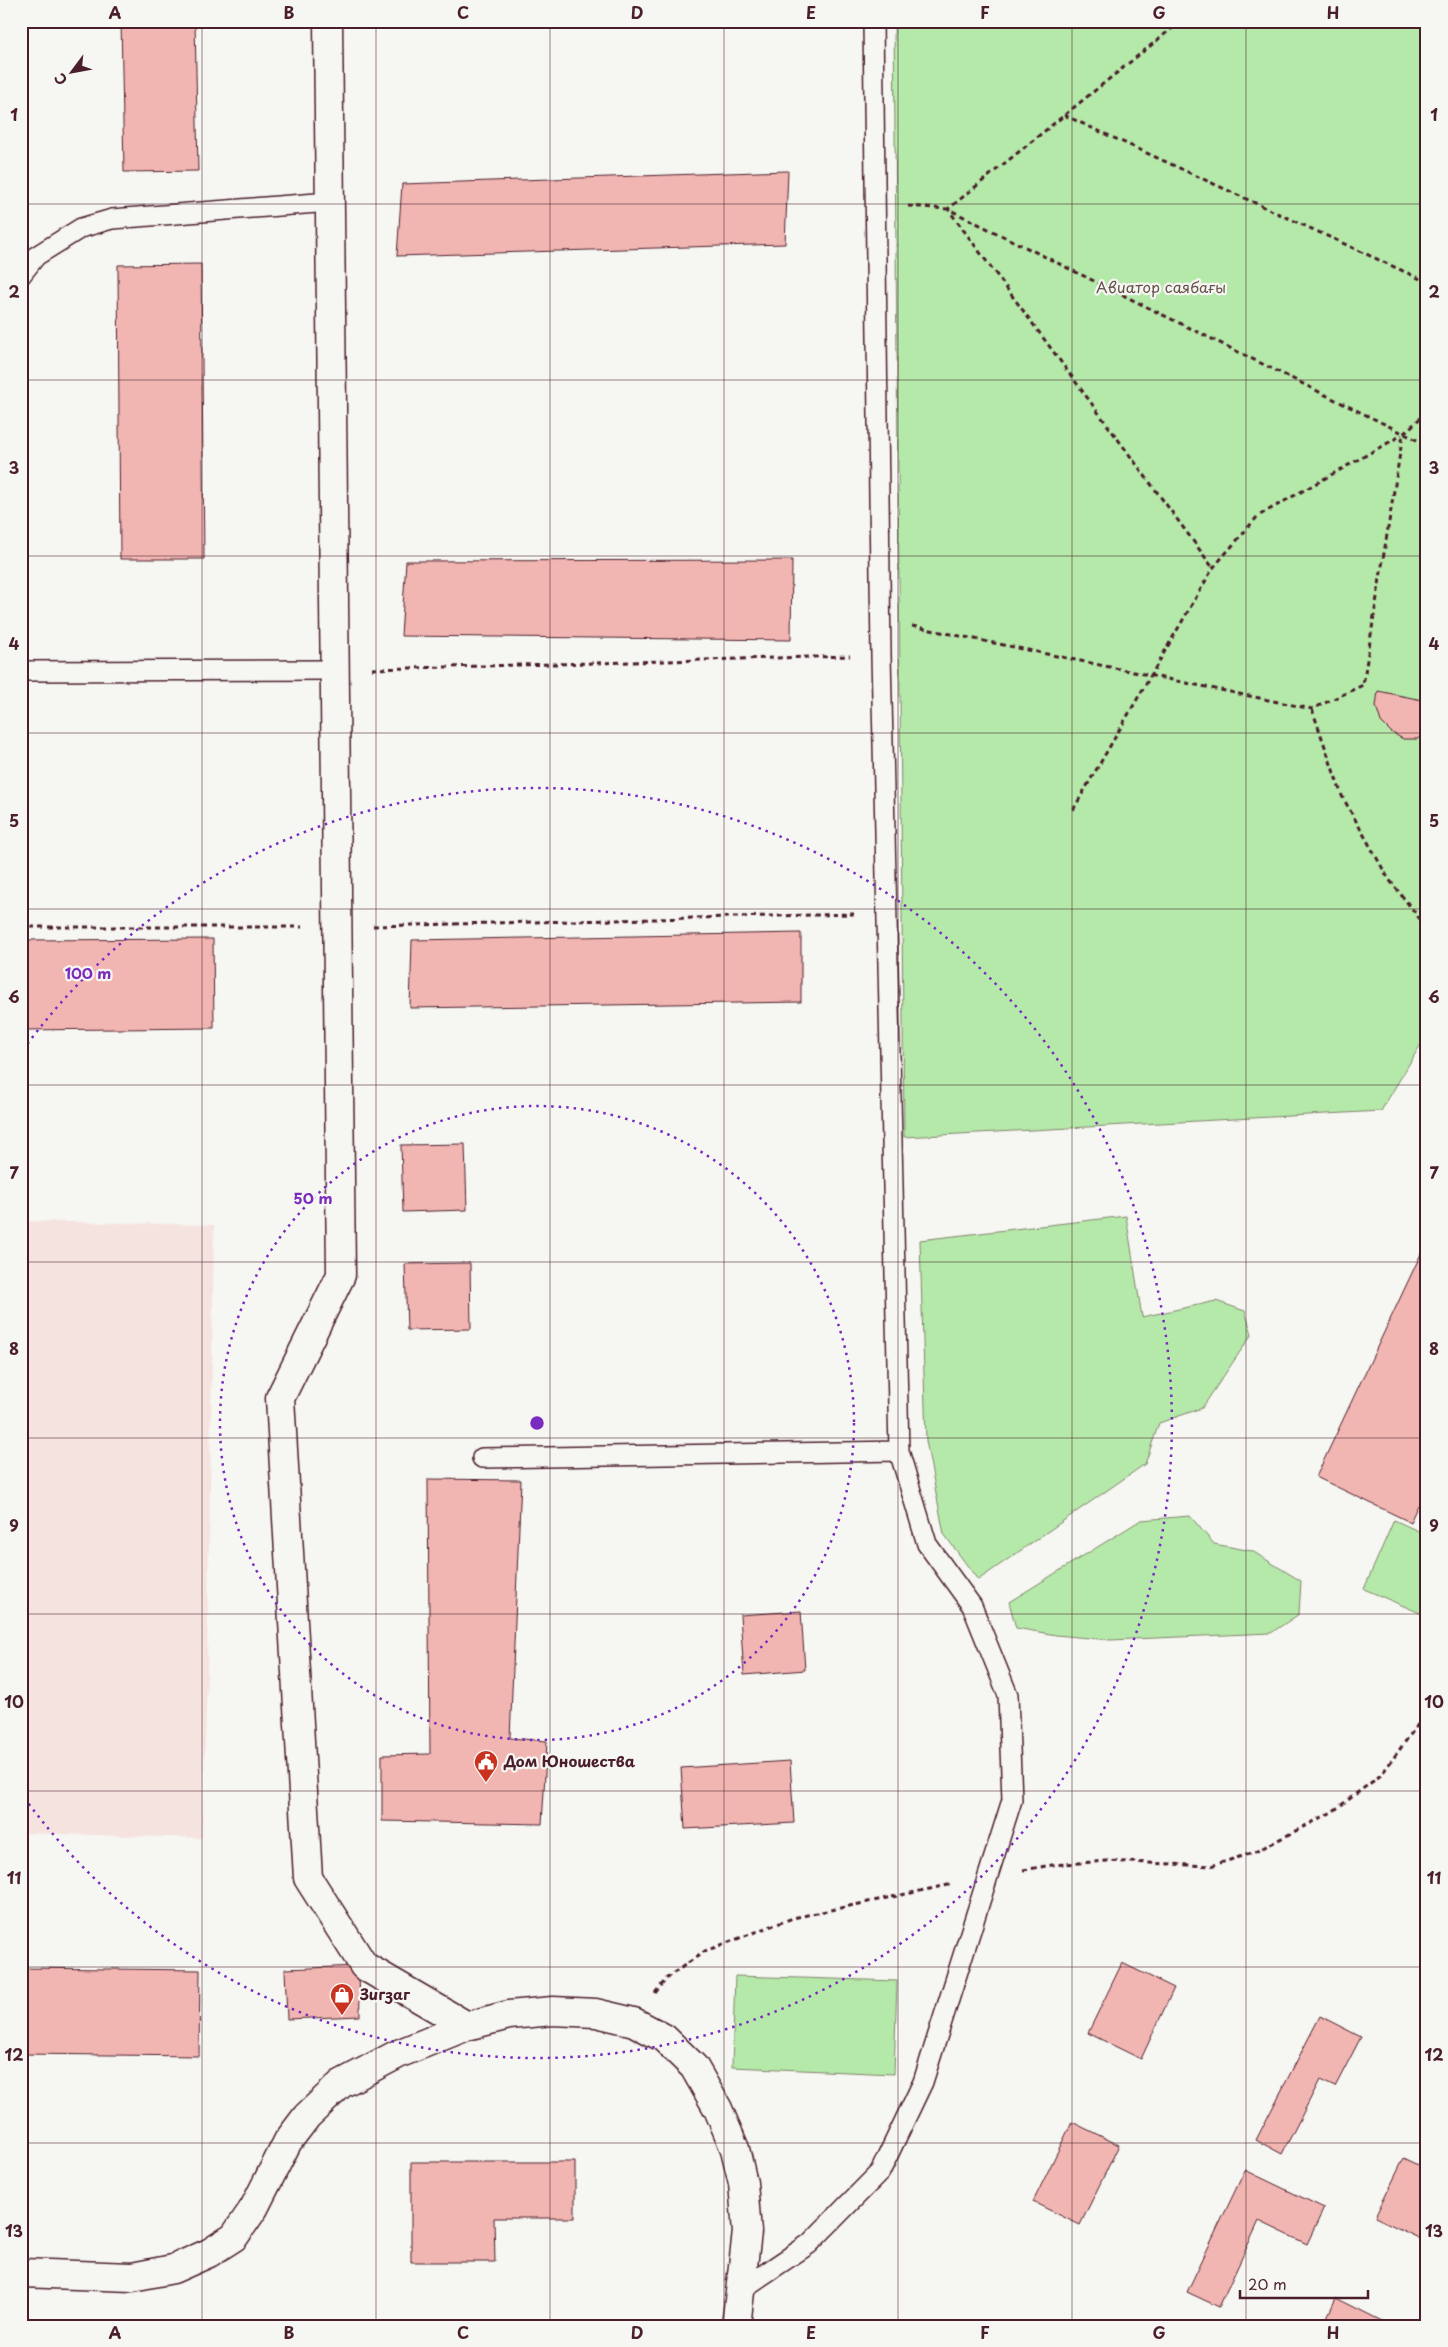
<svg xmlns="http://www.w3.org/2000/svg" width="1448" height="2347" viewBox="0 0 1448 2347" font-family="'Playpen Sans',sans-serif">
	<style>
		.built { fill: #f5e3df }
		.green { fill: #b5e9aa; stroke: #80846a }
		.building { fill: #f2b6b2; stroke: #4a1f2b }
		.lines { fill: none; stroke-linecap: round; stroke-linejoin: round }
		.service-casing { stroke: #4a1f2b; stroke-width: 22 }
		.minor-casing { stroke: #4a1f2b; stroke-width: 31 }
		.tertiary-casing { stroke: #4a1f2b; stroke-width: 31 }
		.path { stroke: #4a1f2b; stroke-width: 3; stroke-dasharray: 5 4; stroke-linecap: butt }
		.service { stroke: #f6f6f2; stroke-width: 19 }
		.minor { stroke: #f6f6f2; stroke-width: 28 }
		.tertiary { stroke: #f6f6f2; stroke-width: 28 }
		.grid { fill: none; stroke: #4a1f2b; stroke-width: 1; stroke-opacity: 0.55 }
		.ring { fill: none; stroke: #7b2cbf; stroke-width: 2.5; stroke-dasharray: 2.5 5 }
		.labels { text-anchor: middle; stroke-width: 4.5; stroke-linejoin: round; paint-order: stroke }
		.park-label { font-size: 15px; fill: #65524b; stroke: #f6f6f2 }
		.poi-label { font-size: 15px; font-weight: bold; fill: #4a1f2b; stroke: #f6f6f2; text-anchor: start }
		.centre { fill: #7b2cbf; stroke: #f6f6f2; stroke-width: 2.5 }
		.ring-label { font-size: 15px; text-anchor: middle; font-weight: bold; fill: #7b2cbf; stroke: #f6f6f2; stroke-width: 4.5; stroke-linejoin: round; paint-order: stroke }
		.neatline { fill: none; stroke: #4a1f2b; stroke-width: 2 }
		.grid-label { font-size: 16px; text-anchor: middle; font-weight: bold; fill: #4a1f2b }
	</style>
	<rect width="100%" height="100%" fill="#f6f6f2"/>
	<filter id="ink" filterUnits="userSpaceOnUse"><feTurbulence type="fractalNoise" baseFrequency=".02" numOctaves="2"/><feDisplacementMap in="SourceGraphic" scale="10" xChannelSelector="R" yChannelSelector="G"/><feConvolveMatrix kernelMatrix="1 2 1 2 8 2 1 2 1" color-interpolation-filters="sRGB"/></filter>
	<g filter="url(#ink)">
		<path class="built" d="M21 1221 214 1225 207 1676 202 1838 21 1833Z"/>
		<path class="green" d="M894 21H1427V1034L1381 1111 904 1137Z
			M1126 1216 1142 1317 1216 1301 1245 1311 1252 1334 1202 1408 1159 1423 1145 1464 978 1580 944 1534 926 1441 920 1240Z
			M1190 1516 1214 1544 1252 1551 1301 1581 1299 1614 1271 1633 1110 1640 1056 1635 1016 1628 1009 1602 1141 1520Z
			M1394 1520 1427 1535V1616L1364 1589Z
			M735 1976 897 1981 894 2074 732 2067Z"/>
		<path class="building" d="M121 21H195L198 171 124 172Z
			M788 171 785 244 397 256 402 184Z
			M201 264 204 559H120L118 265Z
			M792 560 791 640 401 636 406 561Z
			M1378 691 1427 701V733L1417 739H1403L1391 732 1381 722 1376 706Z
			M801 933V1002L410 1008 412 940Z
			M213 939 214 1028 21 1030V940Z
			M465 1144 467 1210 403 1212 401 1145Z
			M1427 1241V1508L1418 1505 1410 1522 1316 1477Z
			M470 1263 471 1329 407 1330 405 1264Z
			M428 1479 521 1480 510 1738 547 1741 542 1824 382 1821V1755L430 1754Z
			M801 1611 805 1670 744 1675 740 1615Z
			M790 1761 794 1823 685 1829 681 1768Z
			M1122 1963 1174 1988 1141 2059 1088 2033Z
			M359 1966 360 2016 287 2019 285 1969Z
			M21 1968 200 1970 199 2056 21 2054Z
			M1320 2016 1361 2037 1335 2087 1320 2080 1282 2154 1256 2140Z
			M1072 2122 1119 2145 1080 2225 1033 2202Z
			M1404 2158 1427 2169V2242L1375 2217Z
			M411 2162H575V2218H494L495 2262H411Z
			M1245 2170 1324 2208 1307 2244 1259 2221 1219 2307 1187 2292Z
			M1336 2298 1392 2326H1323Z"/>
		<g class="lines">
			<g class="service-casing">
				<path id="service" d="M21 275 36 256 81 228 112 219 330 202
					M21 671 335 670
					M482 1458 899 1451
					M739 2291 809 2244 880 2172 923 2082 1012 1800 1008 1695 972 1606 927 1544 899 1451 881 655 873 21"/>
			</g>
			<g class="minor-casing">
				<path id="minor" d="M328 21 341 1275 280 1398 308 1878 364 1966 467 2026"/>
			</g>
			<g class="tertiary-casing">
				<path id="tertiary" d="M21 2273 132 2277 173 2269 209 2253 234 2237 254 2208 288 2141 307 2116 341 2084 398 2054 467 2026 509 2015 553 2011 596 2013 634 2022 664 2038 694 2067 718 2109 735 2149 743 2183 747 2232 736 2326"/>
			</g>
			<path class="path" d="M1181 21 948 209 1213 568
				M1064 115 1427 282
				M908 206 948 209 1427 445
				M912 626 1312 709 1363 685 1403 434 1427 412
				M372 669 850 656
				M1312 709 1342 796 1388 878 1427 928
				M1073 810 1213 568 1258 516 1402 435
				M373 926 854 914
				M21 927H302
				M1023 1870 1052 1865 1107 1861 1211 1866 1255 1852 1332 1812 1381 1775 1427 1712
				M655 1993 668 1977 705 1951 793 1918 953 1884"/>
			<use href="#service" class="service"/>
			<use href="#minor" class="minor"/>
			<use href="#tertiary" class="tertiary"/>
		</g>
	</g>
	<path class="grid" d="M202 21V2326M376 21V2326M550 21V2326M724 21V2326M898 21V2326M1072 21V2326M1246 21V2326M21 204H1427M21 380H1427M21 556H1427M21 733H1427M21 909H1427M21 1085H1427M21 1262H1427M21 1438H1427M21 1614H1427M21 1791H1427M21 1967H1427M21 2143H1427"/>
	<g class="ring">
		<circle cx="537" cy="1423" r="317"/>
		<path d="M23 1050A635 635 0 1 1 23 1796"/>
	</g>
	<defs>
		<g id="civic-pin" transform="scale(1.25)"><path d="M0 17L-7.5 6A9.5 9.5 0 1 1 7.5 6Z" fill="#c8321e" stroke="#f6f6f2"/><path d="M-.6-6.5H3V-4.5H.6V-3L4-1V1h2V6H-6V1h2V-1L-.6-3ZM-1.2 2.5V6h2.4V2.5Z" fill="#fff"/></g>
		<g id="shop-pin" transform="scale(1.25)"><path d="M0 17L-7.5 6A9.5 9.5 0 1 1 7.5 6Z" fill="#c8321e" stroke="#f6f6f2"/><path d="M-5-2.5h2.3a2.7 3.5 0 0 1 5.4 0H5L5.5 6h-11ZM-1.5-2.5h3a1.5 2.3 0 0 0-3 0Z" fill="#fff"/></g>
	</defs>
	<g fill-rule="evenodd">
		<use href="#civic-pin" x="486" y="1762"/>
		<use href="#shop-pin" x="342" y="1995"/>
	</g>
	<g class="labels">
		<g class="park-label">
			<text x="1161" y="293">Авиатор саябағы</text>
		</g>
		<g class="poi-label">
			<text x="504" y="1767">Дом Юношества</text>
			<text x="360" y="2000">Зигзаг</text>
		</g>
	</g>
	<circle cx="537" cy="1423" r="8" class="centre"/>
	<g class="ring-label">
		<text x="88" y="979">100 m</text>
		<text x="313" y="1204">50 m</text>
	</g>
	<rect width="1448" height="2347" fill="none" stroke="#f6f6f2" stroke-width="55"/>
	<g transform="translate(72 72) rotate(238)" stroke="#f6f6f2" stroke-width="4" paint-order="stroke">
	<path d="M0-4L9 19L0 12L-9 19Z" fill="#4a1f2b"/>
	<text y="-8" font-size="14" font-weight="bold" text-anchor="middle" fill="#4a1f2b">С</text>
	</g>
	<path d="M1240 2290v8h128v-8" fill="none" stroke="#4a1f2b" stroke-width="2.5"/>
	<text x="1248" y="2290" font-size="15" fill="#4a1f2b" stroke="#f6f6f2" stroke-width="4" paint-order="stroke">20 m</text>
	<rect x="28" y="28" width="1392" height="2292" class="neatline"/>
	<g class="grid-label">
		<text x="115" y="19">A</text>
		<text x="289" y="19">B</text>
		<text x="463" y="19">C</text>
		<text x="637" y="19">D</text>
		<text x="811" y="19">E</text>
		<text x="985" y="19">F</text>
		<text x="1159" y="19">G</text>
		<text x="1333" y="19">H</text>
		<text x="14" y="121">1</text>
		<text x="1434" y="121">1</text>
		<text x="14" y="298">2</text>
		<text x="1434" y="298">2</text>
		<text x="14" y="474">3</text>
		<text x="1434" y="474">3</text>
		<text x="14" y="650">4</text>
		<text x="1434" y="650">4</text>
		<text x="14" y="827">5</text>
		<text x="1434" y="827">5</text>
		<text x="14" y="1003">6</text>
		<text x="1434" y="1003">6</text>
		<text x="14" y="1179">7</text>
		<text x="1434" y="1179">7</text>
		<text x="14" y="1355">8</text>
		<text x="1434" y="1355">8</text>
		<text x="14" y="1532">9</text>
		<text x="1434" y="1532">9</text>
		<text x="14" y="1708">10</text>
		<text x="1434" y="1708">10</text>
		<text x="14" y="1884">11</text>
		<text x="1434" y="1884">11</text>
		<text x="14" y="2061">12</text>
		<text x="1434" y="2061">12</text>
		<text x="14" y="2237">13</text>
		<text x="1434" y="2237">13</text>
		<text x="115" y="2339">A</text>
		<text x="289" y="2339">B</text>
		<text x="463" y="2339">C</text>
		<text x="637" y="2339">D</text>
		<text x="811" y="2339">E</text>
		<text x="985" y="2339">F</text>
		<text x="1159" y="2339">G</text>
		<text x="1333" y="2339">H</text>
	</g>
</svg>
